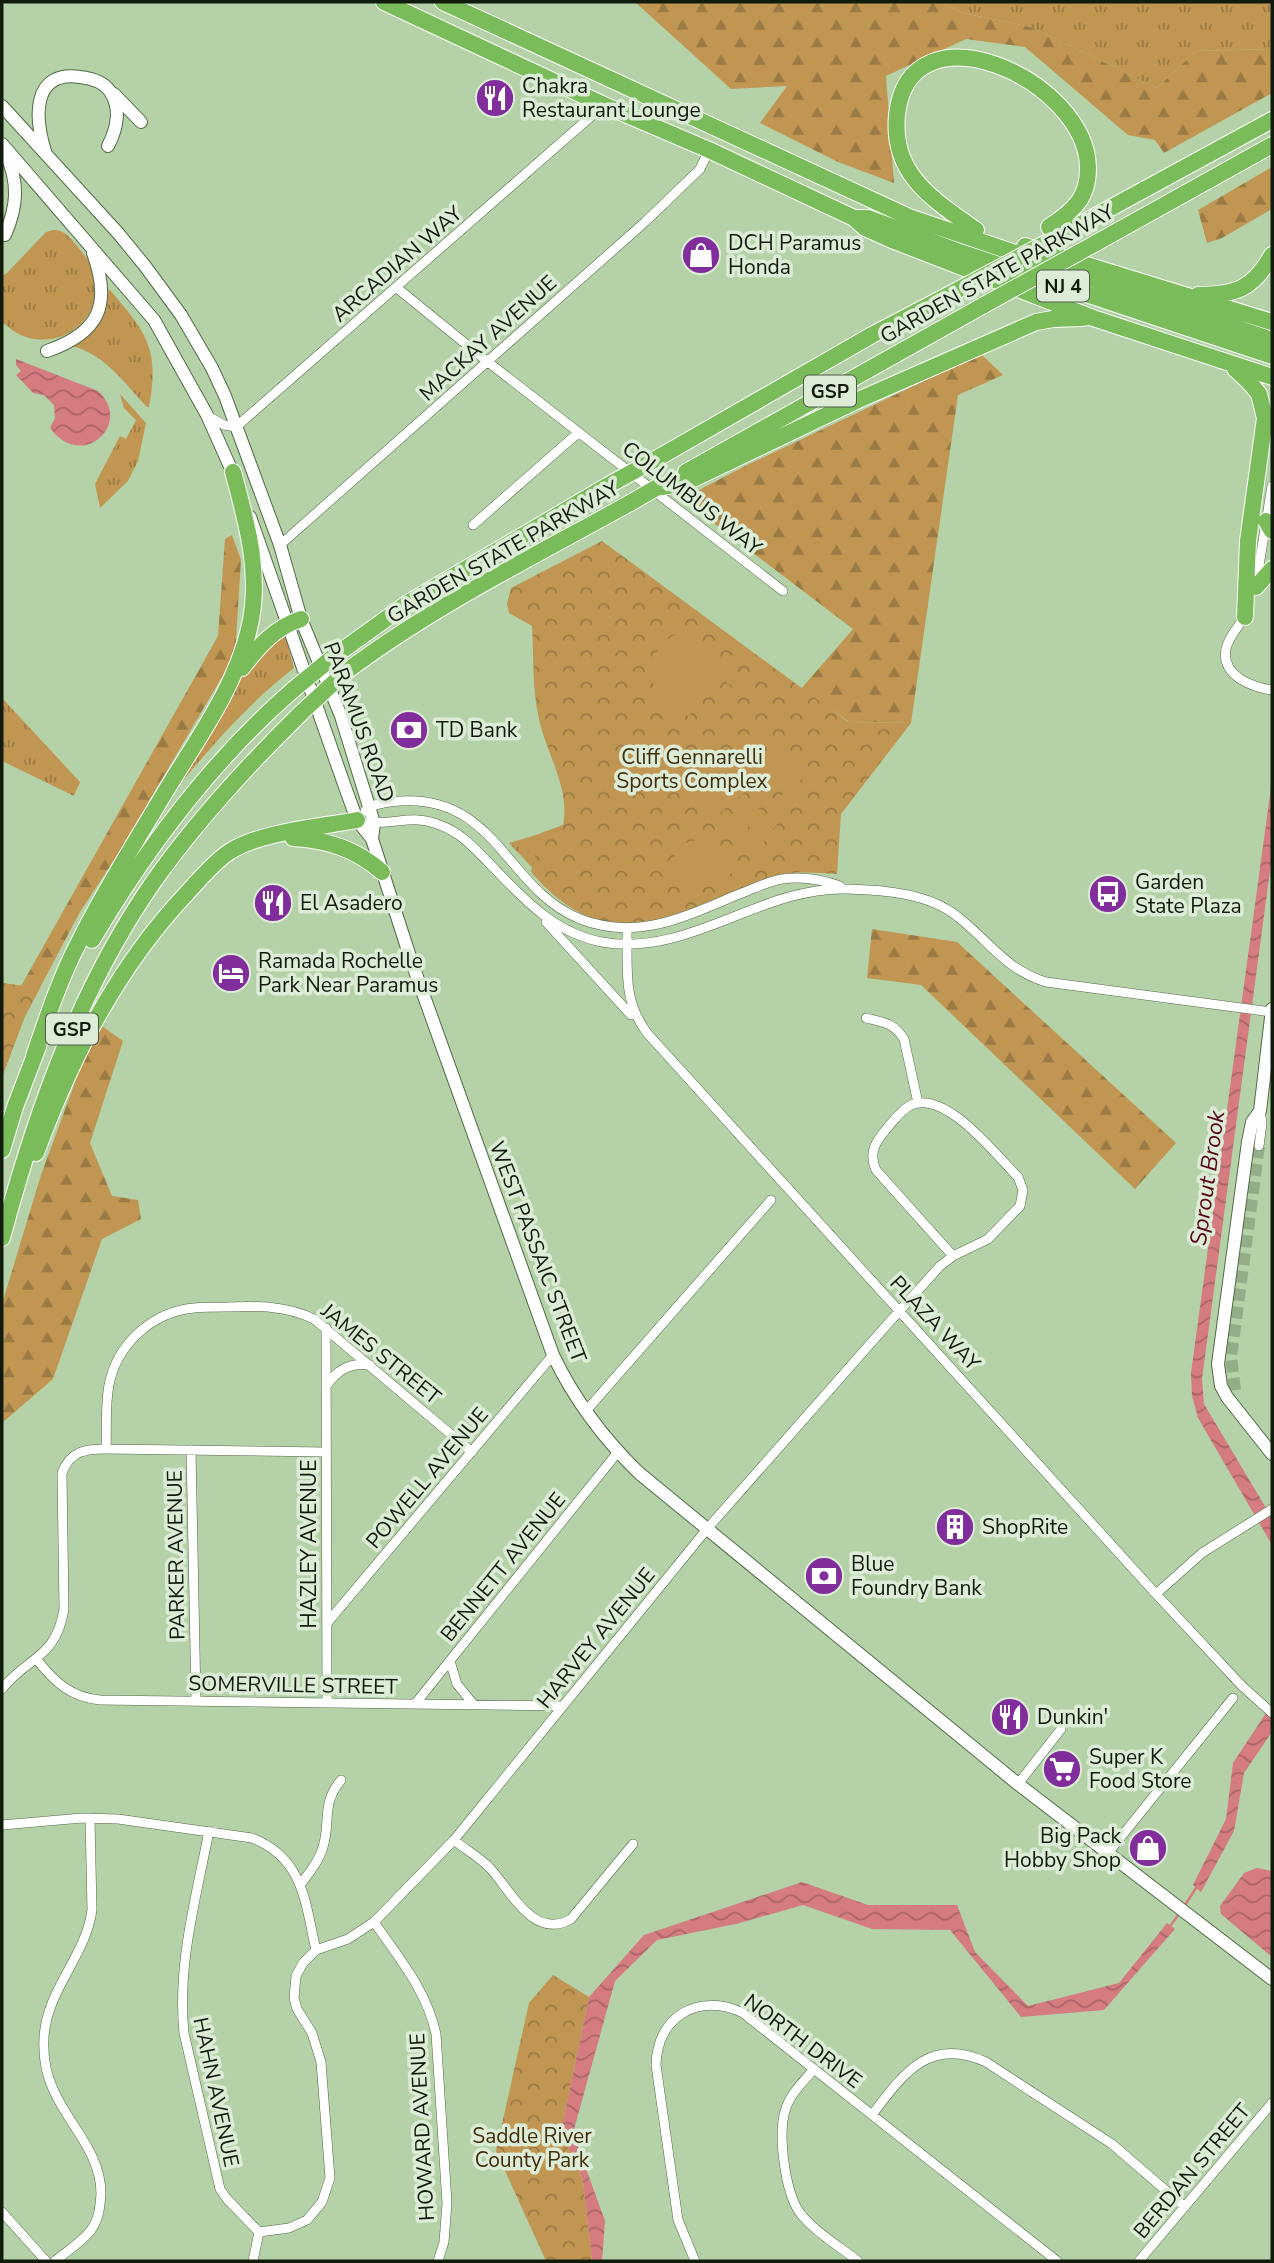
<svg xmlns="http://www.w3.org/2000/svg" width="1274" height="2263" viewBox="0 0 1274 2263" font-family="'Nunito Sans',sans-serif">
	<style>
		.grass { fill: url(#grass-tufts) }
		.forest { fill: url(#forest-firs) }
		.park { fill: url(#park-crowns) }
		.pitch { fill: #c19653 }
		.water { fill: url(#water-waves) }
		.lines { fill: none; stroke-linecap: round; stroke-linejoin: round }
		.stream { stroke: #d57c81; stroke-width: 2.5 }
		.secondary-tunnel { stroke: #93ad89; stroke-width: 12; stroke-dasharray: 12 6; stroke-linecap: butt }
		.street-casing { stroke: #526b47; stroke-width: 10 }
		.secondary-casing { stroke: #526b47; stroke-width: 14 }
		.highway-casing { stroke: #fff; stroke-width: 18 }
		.street { stroke: #fff; stroke-width: 9 }
		.secondary { stroke: #fff; stroke-width: 12 }
		.highway { stroke: #7abc5a; stroke-width: 16 }
		.highway-bridge-casing { stroke: #fff; stroke-width: 18; stroke-linecap: butt }
		.highway-bridge { stroke: #7abc5a; stroke-width: 16 }
		.labels { text-anchor: middle; stroke-width: 7; stroke-linejoin: round; paint-order: stroke }
		.shield { fill: #ddecd7; stroke: #4e5a49; stroke-width: 2 }
		.shield-label { font-size: 19px; font-weight: bold; fill: #111b0c }
		.poi-label { font-size: 21px; fill: #111b0c; stroke: #ddecd7; text-anchor: start }
		.street-label { font-size: 21px; fill: #111b0c; stroke: #ddecd7 }
		.park-label { font-size: 21px; fill: #422e0b; stroke: #ddecd7 }
		.water-label { font-size: 23px; font-style: italic; fill: #580518; stroke: #ddecd7 }
	</style>
	<defs>
		<pattern id="grass-tufts" width="24" height="20" patternUnits="userSpaceOnUse" patternTransform="scale(1.75)"><rect width="24" height="20" fill="#c19653"/><path d="M3 7l-1-3M5 7V3M7 7l1-3M15 17l-1-3M17 17v-4M19 17l1-3" fill="none" stroke="#9b7a43"/></pattern>
		<pattern id="forest-firs" width="22" height="20" patternUnits="userSpaceOnUse" patternTransform="scale(1.75)"><rect width="22" height="20" fill="#c19653"/><path d="M5 1l3.5 6h-7zM16 11l3.5 6h-7z" fill="#9b7a43"/></pattern>
		<pattern id="park-crowns" width="20" height="18" patternUnits="userSpaceOnUse" patternTransform="scale(1.75)"><rect width="20" height="18" fill="#c19653"/><path d="M2 6a3 3 0 1 1 6 0M12 15a3 3 0 1 1 6 0" fill="none" stroke="#9b7a43"/></pattern>
		<pattern id="water-waves" width="16" height="10" patternUnits="userSpaceOnUse" patternTransform="scale(1.75)"><rect width="16" height="10" fill="#d57c81"/><path d="M0 5q4-4 8 0t8 0" fill="none" stroke="#ab6568"/></pattern>
	</defs>
	<rect width="100%" height="100%" fill="#b4d1a8"/>
	<path class="grass" d="M942 2H1272V49L1196 51 1157 88 1031 27 963 13Z
		M53 230C66 230 70 238 78 247 82 253 88 258 91 265 110 303 76 345 35 339 22 338 12 330 2 322V276L7 273 46 232Z
		M109 289C146 332 160 348 149 407H147C125 384 105 354 72 346L105 303Z
		M120 394 146 423 138 461 128 481 100 508 95 484 120 436 126 439 136 420 124 408Z
		M282 635 286 638 294 668C245 706 206 752 167 800L229 690 260 652Z
		M2 698 80 782 74 796 2 761Z
		M566 826 558 895 509 843Z"/>
	<path class="forest" d="M635 2H942L963 13 1031 27 1157 88 1196 51 1272 49V93L1164 153 1155 140 1128 135 1025 47 966 39 886 76 894 183 838 162 760 123 787 86 731 89Z
		M1272 167V209L1222 238 1207 243 1198 210Z
		M981 354 1003 375 958 395 911 723 849 722 801 689 853 629 682 499 747 465Z
		M232 535 241 560 235 655 116 857 80 912 25 1016 2 1077V983L21 986 218 636 225 539Z
		M872 929 957 942 1176 1143 1135 1189 921 985 867 978Z
		M99 1024 123 1041 90 1143 112 1196 138 1200 141 1219 102 1239 53 1379 2 1423V1304L41 1175 88 1047Z"/>
	<path class="park" d="M602 541 848 722 911 723 841 814 837 874C818 873 797 871 778 875 763 878 748 886 733 892 650 925 599 950 531 872L541 833 563 825C571 788 544 750 538 714 532 686 534 655 532 626L509 613 507 604 511 588Z
		M2 983 40 988 25 1016 2 1077Z
		M553 1975 589 1997 561 2131 583 2181 592 2261H546L496 2151 529 2003Z"/>
	<path class="pitch" d="M676 634 718 664 723 662 722 655 726 652 735 658 738 675 731 685 727 683 725 676 720 675 689 716C648 708 637 654 676 634Z
		M782 750 795 752 803 760 808 772 791 791 798 793 791 803 784 804 776 796 782 795V793L762 774C762 761 770 753 782 750Z
		M729 771 746 791 713 819 696 800Z
		M748 800 761 810 739 839 726 828Z
		M765 813 778 823 756 852 743 842Z
		M696 840 705 841 713 855 720 852 732 873 711 886 707 878 692 885C678 881 673 870 675 855L685 843Z"/>
	<path class="water" d="M16 359 98 391C134 423 82 472 50 428L55 418 54 405 44 395 33 393 16 375 21 371 16 365Z
		M1272 780V856L1202 1379 1204 1404 1272 1518V1545L1198 1418 1192 1396 1191 1373Z
		M1272 1704V1732L1244 1773 1234 1831 1201 1892 1193 1885 1226 1819 1233 1763Z
		M1257 1868 1272 1871V1957L1221 1914 1220 1906 1244 1873Z
		M802 1882 868 1905H957L975 1952 1028 2006 1119 1983 1167 1923 1175 1929 1104 2010 1021 2017 950 1930 872 1929 803 1905 736 1924 657 1940 615 1981 573 2133 605 2221 602 2261H592L583 2181 561 2131 589 1997 644 1935Z"/>
	<g class="lines">
		<path class="stream" d="M1185 1905 1198 1885
			M1171 1925 1179 1914"/>
		<path class="secondary-tunnel" d="M1235 1390 1231 1357 1259 1146"/>
		<g class="street-casing">
			<path id="street" d="M397 288 488 362 783 591
				M208 416 224 425 236 427 604 105
				M473 525 578 433
				M280 545 645 222 700 169 709 150
				M1256 584 1272 486
				M1246 614C1241 624 1228 637 1226 649 1221 676 1252 687 1272 690
				M365 811C372 803 390 802 400 801 497 795 506 889 580 919 640 942 687 915 742 893 755 888 769 881 782 879 803 876 821 879 840 886
				M370 822C396 825 414 813 442 826 461 833 474 848 488 862 521 896 553 933 602 942 688 958 761 886 847 889 883 890 929 893 958 917 989 941 1006 970 1046 982L1272 1012
				M546 922 631 1015
				M627 929C628 969 622 999 647 1033L1156 1594 1242 1686 1272 1713
				M866 1018C883 1022 894 1023 904 1039L918 1103
				M1259 1146 1262 1123 1260 1111
				M326 1328 327 1702
				M327 1385C337 1370 351 1362 370 1365
				M585 1412 771 1200
				M106 1449C107 1428 105 1406 109 1385 117 1344 152 1312 194 1308 204 1307 215 1307 226 1307 258 1306 285 1305 314 1319L472 1452
				M191 1450 196 1700
				M1156 1594 1202 1553 1272 1509
				M327 1623 553 1355
				M37 1660C55 1682 70 1697 100 1700L563 1706
				M450 1661 457 1684 474 1705
				M2 1689C28 1656 56 1659 64 1609L62 1473C70 1451 85 1449 106 1449L326 1452
				M415 1704 618 1452
				M1018 1784 1061 1729
				M2 1825 82 1818 118 1819 252 1838C304 1858 305 1903 316 1950
				M209 1831C196 1898 177 1965 184 2033L220 2189 227 2199 259 2232
				M454 1840C465 1849 479 1857 489 1867 510 1889 533 1941 571 1919L633 1844
				M1108 1853 1233 1698
				M300 1885C309 1873 319 1861 323 1847 331 1821 321 1804 341 1780
				M374 1922C399 1958 427 1991 436 2034L447 2203 444 2242 438 2261
				M814 2069C804 2081 791 2093 786 2108 777 2133 785 2192 800 2213 815 2232 839 2246 858 2261
				M872 2115C903 2074 929 2036 986 2062L1112 2144 1185 2207
				M2 2212 46 2261
				M259 2232 289 2228 307 2220 322 2202 330 2178 321 2062 312 2033 297 2009 294 1998 296 1976 303 1963 316 1950 348 1939 374 1922 454 1840 707 1529 885 1327 940 1266 953 1256 988 1239 1020 1206 1023 1190 1018 1177C995 1154 946 1090 911 1105 902 1109 895 1119 888 1127 876 1141 868 1152 876 1170L953 1256
				M55 2261C67 2251 82 2242 91 2230 99 2219 100 2207 101 2194 101 2152 69 2126 53 2089 46 2074 43 2055 44 2037 47 1989 86 1956 92 1910L90 1818
				M253 2261 259 2232
				M695 2261 678 2220 656 2065C657 2016 699 1992 743 2013L1057 2261
				M1139 2261 1272 2103"/>
		</g>
		<g class="secondary-casing">
			<path id="secondary" d="M114 94 141 122
				M2 106 118 233 145 266 181 315 212 368 225 396 280 545 301 619 341 716 374 823 372 839
				M2 144 154 320 207 415 236 480
				M45 151C35 119 31 70 80 77 89 78 102 81 109 90 122 107 117 129 108 146
				M5 235C17 207 19 185 7 156
				M47 351C99 333 112 305 93 253
				M250 517 345 787 357 820 372 839 411 960 553 1355C575 1401 603 1438 639 1473L1018 1784 1272 1979
				M1272 1009 1260 1111 1252 1122 1248 1142 1218 1364 1221 1386 1227 1397 1272 1454"/>
		</g>
		<g class="highway-casing">
			<path id="highway" d="M384 2 604 105 709 150 854 218 865 228 892 240 1093 318 1272 377
				M443 2 909 217 1272 340
				M857 218H868L957 251 1272 356
				M976 230C934 200 891 175 897 115 909 0 1087 79 1088 168 1088 182 1084 197 1074 207 1067 215 1058 221 1049 227
				M1048 242 1272 120
				M1096 243 1272 145
				M1025 246 1272 322
				M1198 295C1236 295 1253 289 1272 255
				M1235 369 1250 383 1259 394 1265 418 1248 541 1245 617
				M656 459 872 335 956 291
				M686 472 984 305
				M656 488 685 483 856 401 1036 322 1053 319 1083 318
				M1266 521 1272 531
				M1256 587 1272 569
				M333 657 408 603 607 486
				M242 668C259 646 274 628 301 619
				M343 674C431 607 533 557 630 503
				M293 838C328 840 356 849 382 872
				M92 940C147 847 212 760 294 689
				M34 1056C47 1018 60 978 79 942 104 891 135 843 164 794 195 742 235 689 249 629 262 576 247 523 233 472
				M2 1150 15 1107 38 1047
				M36 1153C71 1058 117 967 187 893 200 879 213 863 229 852 259 832 321 827 357 820
				M2 1238C36 1112 79 989 154 881 197 820 247 766 301 713"/>
		</g>
		<use href="#street" class="street"/>
		<use href="#secondary" class="secondary"/>
		<use href="#highway" class="highway"/>
		<g class="highway-bridge-casing">
			<path id="highway-bridge" d="M956 291 1048 242
				M984 305 1096 243
				M607 486 656 459
				M630 503 656 488
				M294 689 333 657
				M301 713 343 674"/>
		</g>
		<use href="#highway-bridge" class="highway-bridge"/>
	</g>
	<defs>
		<g id="restaurant-disc" transform="scale(2.0125)"><circle r="9.5" fill="#812d9c" stroke="#ddecd7"/><path d="M-5-6h1v4h1v-4h1v4h1v-4h1v5L-1.5 .5V6h-2V.5L-5-1ZM5-6V6H3V1.5H1.5Q1.5-4 5-6Z" fill="#fff"/></g>
		<g id="shop-disc" transform="scale(2.0125)"><circle r="9.5" fill="#812d9c" stroke="#ddecd7"/><path d="M-5-2.5h2.3a2.7 3.5 0 0 1 5.4 0H5L5.5 6h-11ZM-1.5-2.5h3a1.5 2.3 0 0 0-3 0Z" fill="#fff"/></g>
		<g id="bank-disc" transform="scale(2.0125)"><circle r="9.5" fill="#812d9c" stroke="#ddecd7"/><path d="M-6-4H6V4H-6ZM0-2.3a2.3 2.3 0 1 0 0 4.6a2.3 2.3 0 1 0 0-4.6Z" fill="#fff"/></g>
		<g id="bus-disc" transform="scale(2.0125)"><circle r="9.5" fill="#812d9c" stroke="#ddecd7"/><path d="M-5-6H5V4H4V6H2V4H-2V6H-4V4H-5ZM-3.5-4V0h7V-4ZM-3.5 1.2v1.5H-2V1.2ZM2 1.2v1.5H3.5V1.2Z" fill="#fff"/></g>
		<g id="hotel-disc" transform="scale(2.0125)"><circle r="9.5" fill="#812d9c" stroke="#ddecd7"/><path d="M-6-4.5h1.5V1H6V5H4.5V3h-9V5H-6ZM-4 0a1.8 1.8 0 1 1 3.6 0ZM.5 0V-2.5h3Q6-2.5 6 0Z" fill="#fff"/></g>
		<g id="building-disc" transform="scale(2.0125)"><circle r="9.5" fill="#812d9c" stroke="#ddecd7"/><path d="M-4-6H4V6H1V3H-1V6H-4ZM-2.5-4.3h1.7v1.8h-1.7ZM.8-4.3h1.7v1.8H.8ZM-2.5-1h1.7V.8h-1.7ZM.8-1h1.7V.8H.8Z" fill="#fff"/></g>
		<g id="supermarket-disc" transform="scale(2.0125)"><circle r="9.5" fill="#812d9c" stroke="#ddecd7"/><path d="M-6-5.5h2.5l.6 2H6L4.5 2H-2.5L-4.4-4H-6ZM-1.5 3.2a1.3 1.3 0 1 0 .1 0ZM3 3.2a1.3 1.3 0 1 0 .1 0Z" fill="#fff"/></g>
	</defs>
	<g fill-rule="evenodd">
		<use href="#restaurant-disc" x="495" y="98"/>
		<use href="#shop-disc" x="701" y="255"/>
		<use href="#bank-disc" x="409" y="730"/>
		<use href="#bus-disc" x="1108" y="894"/>
		<use href="#restaurant-disc" x="273" y="903"/>
		<use href="#hotel-disc" x="231" y="973"/>
		<use href="#building-disc" x="955" y="1527"/>
		<use href="#bank-disc" x="824" y="1576"/>
		<use href="#restaurant-disc" x="1010" y="1717"/>
		<use href="#supermarket-disc" x="1062" y="1769"/>
		<use href="#shop-disc" x="1148" y="1848"/>
	</g>
	<g class="labels">
		<g class="shield">
			<rect x="1037" y="270.5" width="52" height="31" rx="5"/>
			<rect x="804" y="375.5" width="52" height="31" rx="5"/>
			<rect x="46" y="1013.5" width="52" height="31" rx="5"/>
		</g>
		<g class="shield-label">
			<text x="1063" y="293">NJ 4</text>
			<text x="830" y="398">GSP</text>
			<text x="72" y="1036">GSP</text>
		</g>
		<g class="poi-label">
			<text x="522" y="93">Chakra<tspan x="522" dy="24">Restaurant Lounge</tspan></text>
			<text x="728" y="250">DCH Paramus<tspan x="728" dy="24">Honda</tspan></text>
			<text x="436" y="737">TD Bank</text>
			<text x="1135" y="889">Garden<tspan x="1135" dy="24">State Plaza</tspan></text>
			<text x="300" y="910">El Asadero</text>
			<text x="258" y="968">Ramada Rochelle<tspan x="258" dy="24">Park Near Paramus</tspan></text>
			<text x="982" y="1534">ShopRite</text>
			<text x="851" y="1571">Blue<tspan x="851" dy="24">Foundry Bank</tspan></text>
			<text x="1037" y="1724">Dunkin'</text>
			<text x="1089" y="1764">Super K<tspan x="1089" dy="24">Food Store</tspan></text>
			<text x="1121" y="1843" text-anchor="end">Big Pack<tspan x="1121" dy="24">Hobby Shop</tspan></text>
		</g>
		<g class="street-label">
			<text transform="translate(397 264) rotate(-41)" y="7">ARCADIAN WAY</text>
			<text transform="translate(997 274) rotate(-29)" y="7">GARDEN STATE PARKWAY</text>
			<text transform="translate(488 338) rotate(-42)" y="7">MACKAY AVENUE</text>
			<text transform="translate(692 498) rotate(38)" y="7">COLUMBUS WAY</text>
			<text transform="translate(503 552) rotate(-30)" y="7">GARDEN STATE PARKWAY</text>
			<text transform="translate(359 722) rotate(70)" y="7">PARAMUS ROAD</text>
			<text transform="translate(538 1252) rotate(69)" y="7">WEST PASSAIC STREET</text>
			<text transform="translate(935 1323) rotate(47)" y="7">PLAZA WAY</text>
			<text transform="translate(381 1354) rotate(39)" y="7">JAMES STREET</text>
			<text transform="translate(427 1478) rotate(-50)" y="7">POWELL AVENUE</text>
			<text transform="translate(309 1544) rotate(-90)" y="7">HAZLEY AVENUE</text>
			<text transform="translate(176 1555) rotate(-91)" y="7">PARKER AVENUE</text>
			<text transform="translate(503 1567) rotate(-51)" y="7">BENNETT AVENUE</text>
			<text transform="translate(596 1638) rotate(-51)" y="7">HARVEY AVENUE</text>
			<text transform="translate(293 1685) rotate(1)" y="7">SOMERVILLE STREET</text>
			<text transform="translate(803 2041) rotate(37)" y="7">NORTH DRIVE</text>
			<text transform="translate(216 2092) rotate(78)" y="7">HAHN AVENUE</text>
			<text transform="translate(422 2127) rotate(-93)" y="7">HOWARD AVENUE</text>
			<text transform="translate(1192 2171) rotate(-50)" y="7">BERDAN STREET</text>
		</g>
		<g class="park-label">
			<text x="692" y="764">Cliff Gennarelli<tspan x="692" dy="24">Sports Complex</tspan></text>
			<text x="532" y="2143">Saddle River<tspan x="532" dy="24">County Park</tspan></text>
		</g>
		<g class="water-label">
			<text transform="translate(1207 1178) rotate(-82)" y="8">Sprout Brook</text>
		</g>
	</g>
	<rect width="1274" height="2263" fill="none" stroke="#111b0c" stroke-width="7"/>
</svg>
